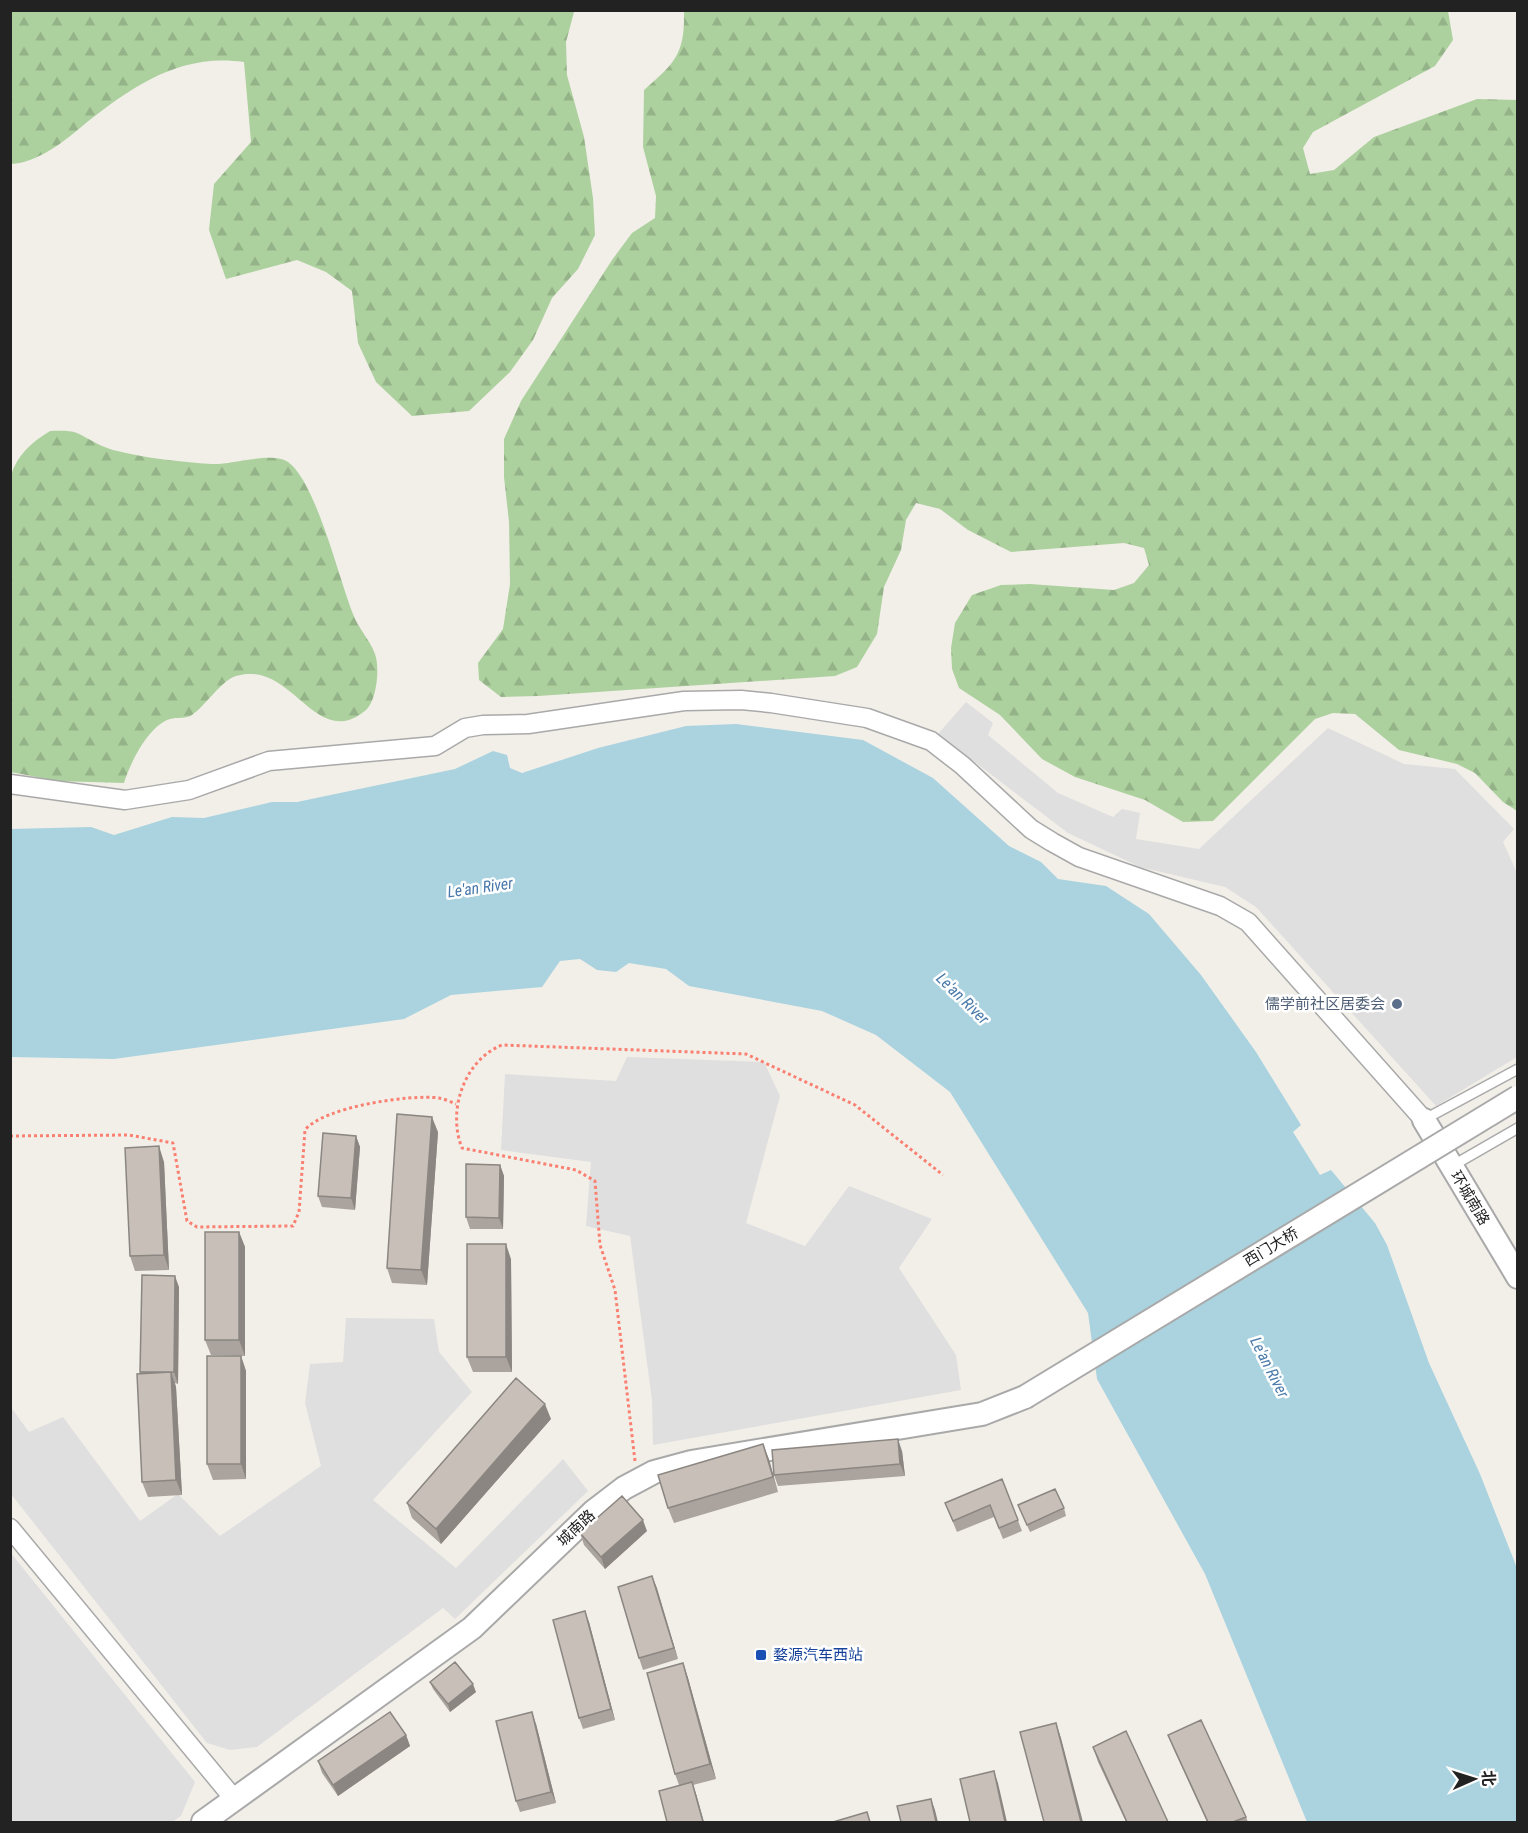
<svg xmlns="http://www.w3.org/2000/svg" width="1528" height="1833" viewBox="0 0 1528 1833" font-family="'Roboto Condensed','Noto Sans SC',sans-serif">
	<style>
		.residential { fill: #e0dfdf }
		.forest { fill: url(#forest-firs) }
		.water { fill: #aad3df }
		.lines { fill: none; stroke-linecap: round; stroke-linejoin: round }
		.service-casing { stroke: #a9a9a9; stroke-width: 12 }
		.minor-casing { stroke: #a9a9a9; stroke-width: 21 }
		.tertiary-casing { stroke: #a9a9a9; stroke-width: 26 }
		.path { stroke: #fa8072; stroke-width: 3; stroke-dasharray: 3 3; stroke-linecap: butt }
		.service { stroke: #fff; stroke-width: 9 }
		.minor { stroke: #fff; stroke-width: 18 }
		.tertiary { stroke: #fff; stroke-width: 22 }
		.tertiary-bridge-casing { stroke: #a9a9a9; stroke-width: 26; stroke-linecap: butt }
		.tertiary-bridge { stroke: #fff; stroke-width: 22 }
		.wall { fill: #aba49e }
		.shaded-wall { fill: #8b8681 }
		.building { fill: #c7bfb8; stroke: #8b8681; stroke-width: 1.5 }
		.service-dot { fill: #5c6f8a; stroke: #fff; stroke-width: 2 }
		.transit-dot { fill: #1a4fb4; stroke: #fff; stroke-width: 2 }
		.labels { text-anchor: middle; stroke-width: 5; stroke-linejoin: round; paint-order: stroke }
		.service-label { font-size: 15px; fill: #4e5e75; stroke: #fff; text-anchor: end }
		.street-label { font-size: 15px; fill: #222; stroke: #fff }
		.transit-label { font-size: 15px; fill: #164399; stroke: #fff; text-anchor: start }
		.water-label { font-size: 16px; font-style: italic; fill: #4a7aab; stroke: #fff }
	</style>
	<defs>
		<pattern id="forest-firs" width="22" height="20" patternUnits="userSpaceOnUse" patternTransform="scale(1.5)"><rect width="22" height="20" fill="#add19e"/><path d="M5 1l3.5 6h-7zM16 11l3.5 6h-7z" fill="#95b388"/></pattern>
	</defs>
	<rect width="100%" height="100%" fill="#f2efe9"/>
	<path class="residential" d="M966 702 993 723 988 735 1058 793 1113 817 1122 809 1140 813 1136 839 1199 849 1328 728 1404 764 1455 769 1514 829 1503 842 1517 873V1057L1436 1106 1256 907 1225 887 1140 867 1068 833 938 734Z
		M627 1057 764 1062 780 1096 746 1223 805 1246 849 1186 932 1219 899 1268 956 1355 961 1390 653 1445 652 1400 630 1236 586 1226 591 1162 501 1150 505 1074 616 1081Z
		M346 1318 434 1319 439 1352 472 1392 373 1500 456 1568 563 1459 588 1491 455 1619 443 1608 257 1747 230 1750 207 1743 11 1494 10 1406 29 1432 63 1417 140 1521 178 1494 220 1536 321 1466 305 1403 310 1364 343 1362Z
		M10 1552 195 1782 181 1816 172 1822H11Z"/>
	<path class="forest" d="M11 10 591 11 574 12 566 42 567 75 584 137 593 198 595 235 578 269 552 298 533 340 510 372 469 411 412 416 376 382 358 343 352 291 326 272 297 260 226 279 209 230 214 184 251 142 244 62C181 53 134 85 86 123 66 140 38 163 11 164Z
		M684 11H1448L1453 40 1435 66 1313 132 1303 148 1310 174 1334 170 1374 137 1477 99 1517 100V811L1503 802 1475 773 1457 764 1399 750 1355 714 1333 713 1315 719 1213 821 1183 822 1145 800 1075 777 1042 759 1000 715 959 688 952 669 951 648 955 623 972 595 1001 585 1030 584 1114 590 1134 583 1149 565 1144 548 1124 543 1011 552 968 530 940 509 916 503 906 520 901 550 884 587 877 634 857 667 835 676 538 696 501 697 479 680 478 663 503 629 510 584 509 522 504 477V439L521 401 612 260 632 233 655 218 656 196 643 147 644 90C675 63 685 54 684 11Z
		M50 431C58 431 69 430 77 433 90 439 99 446 113 450 144 458 180 462 212 464 231 465 272 451 288 462 316 482 339 579 353 614 358 628 370 640 375 654 380 667 377 700 366 710 315 753 293 659 236 676 222 680 205 706 192 715 186 719 177 717 170 719 149 725 130 763 124 783L57 781 11 772V475C18 454 32 442 50 431Z"/>
	<path class="water" d="M736 724 863 740 933 778 1009 846 1041 862 1058 879 1106 886 1149 914 1201 975 1256 1052 1301 1125 1293 1132 1320 1175 1331 1170 1375 1223 1387 1245 1429 1363 1480 1474 1517 1568V1822H1307L1205 1574 1097 1379 1088 1313 950 1092 876 1035 822 1011 689 986 666 969 629 963 616 972 597 970 580 959 560 961 542 987 451 995 404 1019 114 1059 11 1057 10 829 91 827 114 835 172 817 204 818 272 802H297L455 769 493 751 507 755 510 768 522 773 598 748 686 726Z"/>
	<g class="lines">
		<g class="service-casing">
			<path id="service" d="M1425 1119 1518 1069
				M1452 1166 1518 1128"/>
		</g>
		<g class="minor-casing">
			<path id="minor" d="M10 784 125 800 189 790 269 761 435 746 465 728 483 725 528 724 684 701 741 700 771 703 867 718 931 741 962 765 1031 829 1052 842 1079 857 1220 906 1248 922 1424 1120
				M10 1528 235 1800"/>
		</g>
		<g class="tertiary-casing">
			<path id="tertiary" d="M1424 1120 1518 1277
				M203 1822 472 1628 594 1511 624 1488 654 1472 691 1462 982 1414 1025 1397"/>
		</g>
		<path class="path" d="M10 1136 129 1135 173 1143 187 1221 197 1227 293 1226 299 1212 305 1130C323 1107 410 1094 439 1098 445 1099 451 1102 456 1104
			M635 1461 615 1290 600 1245 595 1181 576 1170 462 1148C447 1111 464 1060 502 1045L746 1054 855 1105 943 1175"/>
		<use href="#service" class="service"/>
		<use href="#minor" class="minor"/>
		<use href="#tertiary" class="tertiary"/>
		<g class="tertiary-bridge-casing">
			<path id="tertiary-bridge" d="M1025 1397 1518 1097"/>
		</g>
		<use href="#tertiary-bridge" class="tertiary-bridge"/>
	</g>
	<path class="wall" d="M438 1132 427 1285 392 1283 387 1268Z
		M356 1136 360 1147 355 1210 322 1207 318 1196Z
		M164 1162 169 1270 135 1271 130 1256Z
		M500 1165 504 1176 503 1229H470L466 1217Z
		M239 1232 245 1247V1356L211 1355 205 1340Z
		M511 1259 512 1372H473L467 1357Z
		M179 1287 178 1384 175 1383 176 1387 182 1495 148 1497 142 1482 140 1372Z
		M241 1356 246 1371V1479L213 1480 207 1464Z
		M551 1419 441 1544 412 1518 407 1503Z
		M763 1444 778 1492 674 1523 668 1508Z
		M902 1451 905 1476 778 1486 774 1475Z
		M1002 1479 1022 1531 1003 1539 994 1517 957 1532 945 1503Z
		M1018 1505 1064 1508 1066 1516 1030 1532Z
		M647 1531 605 1569 584 1545 580 1533Z
		M652 1576 678 1659 643 1670 639 1658Z
		M589 1622 615 1720 583 1729 579 1718Z
		M683 1663 688 1678 716 1779 693 1785 697 1797 679 1785 675 1774Z
		M430 1682 476 1692 450 1712 433 1689Z
		M536 1724 556 1803 520 1812 516 1801Z
		M406 1735 410 1746 338 1796 322 1773 318 1761Z
		M1168 1735 1246 1817 1248 1822H1207L1174 1750Z
		M1093 1747 1168 1822H1126L1098 1762Z"/>
	<path class="shaded-wall" d="M432 1117 438 1132 427 1285 421 1270Z
		M356 1136 360 1147 355 1210 351 1198Z
		M159 1146 164 1162 169 1270 164 1255Z
		M500 1165 504 1176 503 1229 499 1218Z
		M239 1232 245 1247V1356L239 1340Z
		M506 1244 511 1259 512 1372 506 1357Z
		M175 1276 179 1287 178 1384 174 1372Z
		M241 1356 246 1371V1479L241 1464Z
		M171 1372 176 1387 182 1495 176 1480Z
		M545 1404 551 1419 441 1544 436 1529Z
		M898 1439 902 1451 905 1476 900 1464Z
		M763 1444 769 1459 778 1492 773 1477Z
		M643 1520 647 1531 605 1569 601 1557Z
		M652 1576 657 1588 678 1659 674 1648Z
		M585 1611 589 1622 615 1720 611 1709Z
		M683 1663 688 1678 716 1779 710 1764Z
		M473 1684 476 1692 450 1712 448 1704Z
		M532 1712 536 1724 556 1803 551 1792Z
		M1056 1723 1061 1738 1083 1822H1081Z
		M406 1735 410 1746 338 1796 333 1785Z
		M994 1771 998 1783 1007 1822H1005Z
		M692 1782 697 1797 704 1822H703Z
		M931 1799 935 1810 938 1822H936Z"/>
	<path class="building" d="M397 1114 432 1117 421 1270 387 1268Z
		M323 1133 356 1136 351 1198 318 1196Z
		M159 1146 164 1255 130 1256 125 1148Z
		M466 1164 500 1165 499 1218 466 1217Z
		M205 1232H239V1340H205Z
		M467 1244H506V1357H467Z
		M142 1275 175 1276 174 1372H140Z
		M207 1356H241V1464H207Z
		M171 1372 176 1480 142 1482 137 1374Z
		M516 1378 545 1404 436 1529 407 1503Z
		M898 1439 900 1464 774 1475 772 1450Z
		M763 1444 773 1477 668 1508 658 1475Z
		M1002 1479 1018 1520 999 1528 990 1505 953 1521 945 1503Z
		M1055 1489 1064 1508 1027 1525 1018 1505Z
		M622 1496 643 1520 601 1557 580 1533Z
		M652 1576 674 1648 639 1658 618 1587Z
		M585 1611 611 1709 579 1718 553 1620Z
		M455 1662 473 1684 448 1704 430 1682Z
		M683 1663 710 1764 675 1774 647 1673Z
		M390 1712 406 1735 333 1785 318 1761Z
		M532 1712 551 1792 516 1801 496 1721Z
		M1201 1720 1246 1817 1233 1822H1208L1168 1735Z
		M1056 1723 1081 1822H1044L1020 1732Z
		M1126 1731 1168 1822H1127L1093 1747Z
		M994 1771 1005 1822H970L960 1779Z
		M692 1782 703 1822H667L659 1791Z
		M931 1799 936 1822H901L897 1806Z
		M867 1812 870 1822H833Z"/>
	<circle class="service-dot" cx="1397" cy="1004" r="6"/>
	<rect class="transit-dot" x="755" y="1649" width="12" height="12" rx="3"/>
	<g class="labels">
		<g class="service-label">
			<text x="1385" y="1009">儒学前社区居委会</text>
		</g>
		<g class="street-label">
			<text transform="translate(1470 1198) rotate(59)" y="5">环城南路</text>
			<text transform="translate(1271 1247) rotate(-31)" y="5">西门大桥</text>
			<text transform="translate(576 1528) rotate(-43)" y="5">城南路</text>
		</g>
		<g class="transit-label">
			<text x="773" y="1660">婺源汽车西站</text>
		</g>
		<g class="water-label">
			<text transform="translate(480 887) rotate(-8)" y="6">Le'an River</text>
			<text transform="translate(963 998) rotate(44)" y="6">Le'an River</text>
			<text transform="translate(1270 1367) rotate(63)" y="6">Le'an River</text>
		</g>
	</g>
	<rect width="1528" height="1833" fill="none" stroke="#222222" stroke-width="24"/>
	<g transform="translate(1474 1779) rotate(87)" stroke="#ffffff" stroke-width="4.5" paint-order="stroke">
	<path d="M0-4.5L10 22L0 15L-10 22Z" fill="#222222"/>
	<text y="-9" font-size="16" font-weight="bold" text-anchor="middle" fill="#222222">北</text>
	</g>
</svg>
